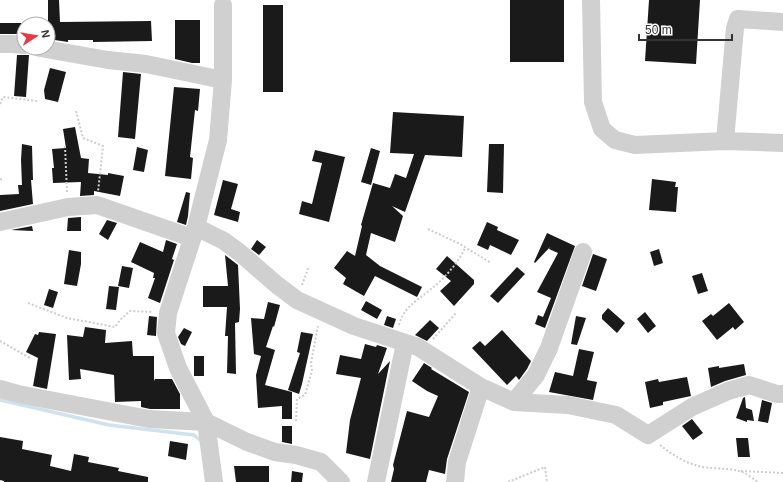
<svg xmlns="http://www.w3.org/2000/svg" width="783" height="482" viewBox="0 0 783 482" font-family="Helvetica,sans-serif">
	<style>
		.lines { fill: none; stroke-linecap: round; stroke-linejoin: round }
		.stream { stroke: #cfe2ee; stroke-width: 3.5 }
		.building { fill: #1a1a1a }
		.path { stroke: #cdcdcd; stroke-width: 2; stroke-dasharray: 2 2; stroke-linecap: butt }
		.minor { stroke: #d0d0d0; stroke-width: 18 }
	</style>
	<rect width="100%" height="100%" fill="#fff"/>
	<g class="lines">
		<path class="stream" d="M0 400 109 425 194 435 201 441"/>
	</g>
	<path class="building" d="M48 0H59L60 22 151 21 152 41 93 42V40H68V42L48 39Z
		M510 0H564V62H510Z
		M649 0H700L696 64 645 61Z
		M263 5H283V92H263Z
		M175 20H200V63H192L175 59Z
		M0 23H24V34H0Z
		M17 55H29L26 97 14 96Z
		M50 68 66 72 58 102 45 99 44 90Z
		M123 72 141 74 135 139 118 137Z
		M174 87 200 89 198 111 195 110 190 157 193 158 191 179 165 176Z
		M393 112 464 116 462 157 425 155 405 212 392 206 403 216 395 242 371 233 366 255 380 266 422 287 417 297 375 276 364 296 343 284 346 278 334 268 347 251 355 256 362 226 361 225 373 183 390 188 395 174 406 178 414 154 390 153Z
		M75 127 81 158 89 159 88 173 108 175V173L124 176 120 196 94 191V195L80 196 81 182 53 183 52 168H54L52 149 66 148 63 129Z
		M22 144 32 146 33 180H31L33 204 0 211V195L19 194 18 185H22L21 160Z
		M489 144H504L503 193 487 192Z
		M137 147 148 150 144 172 133 170Z
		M371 148 380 151 371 185 361 182Z
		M315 150 345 157 329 222 299 214 302 201 312 204 322 163 312 161Z
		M652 179 676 182 675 187H678L676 212 649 210Z
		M223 180 238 184 231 209 240 212 238 222 214 215Z
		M186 192 190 193 188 216 186 225 177 222Z
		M81 217V231H67L68 218Z
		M107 220 117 223 108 240 99 234Z
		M487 222 498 227 497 230 519 240 511 255 490 245 488 250 477 245Z
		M32 226 33 231 11 230Z
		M547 233 575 246 545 328 535 324 538 315 543 317 551 298 537 292 558 253 549 249 550 247 535 263 534 262Z
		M166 240 177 244 172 259 174 260 160 303 148 298 155 278H153L154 273 131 262 140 242 163 252Z
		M257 240 266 247 259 255 251 249Z
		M659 249 663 263 654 266 650 252Z
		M69 250 81 252V264L77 286 64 284Z
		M593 254 607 259 596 291 582 286Z
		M225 255 238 265 240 309 239 322 235 323 236 374 227 373 228 336H225L227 307H203V286H228Z
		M447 256 474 280V284L454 306 440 291 451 281 436 269Z
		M122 266 133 268 129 288 118 286Z
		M517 267 525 274 498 303 490 296Z
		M702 273 708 291 698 294 692 276Z
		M109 286 119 287 116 310 106 309Z
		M49 289 58 292 53 308 44 305Z
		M366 301 382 310 377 319 361 310Z
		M268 302 280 305 274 327 273 326 266 347 275 350 265 385 292 392V419H282V406L258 408 256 375 261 356 254 354 251 318 264 319Z
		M729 303 744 322 735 330 733 327 717 340 702 321 711 314 713 316Z
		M608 308 625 323 617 333 602 319V315Z
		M645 312 656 326 648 333 637 319Z
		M149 316 157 317 156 336 147 335Z
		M387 316 396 319 393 328 384 325Z
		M576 316 586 318 577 345 571 344Z
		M430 320 439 328 427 341 415 335Z
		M85 327 106 330 105 343 132 341 133 356H154V381L155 379H172L180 394V409H150L141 407V401L115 402 114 375 80 369 81 379 69 380 67 335 83 337Z
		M184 328 192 332 185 346 181 344 178 337Z
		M502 330 531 361 527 369 519 380 516 376 507 385 472 348 480 341 485 346Z
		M39 332 56 334 47 389 33 386 38 358 26 352 35 334 38 335Z
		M301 332 313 334 302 384 299 394 288 390 300 353 297 352Z
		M365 344 376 347 377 345 387 348 378 374 390 361 370 459 346 453 350 420 361 378 336 374 340 355 361 359Z
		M579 349 594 352 587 380 597 382 593 400 549 392 555 372 573 376Z
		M194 356H204V376H194Z
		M424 363 432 368 431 369 469 392 447 459 445 474 429 470 426 482H391L394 469 393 465 407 411 429 417 438 396 427 391 412 381Z
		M744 364 746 375 725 381 711 387 708 368 719 366V368Z
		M687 377 691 396 663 402V405L650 408 645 382 658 379 659 382Z
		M745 397 746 408 752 410 754 421 747 420V422L736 418 743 398Z
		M762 400 772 403 768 423 758 421Z
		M692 419 703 433 693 440 682 426Z
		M282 426H292V444L282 442Z
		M0 437 23 441 22 449 52 455 50 466 71 471 74 454 89 457 88 462 119 468 118 471 148 477V482H4V481L0 480Z
		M736 438H748L750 457H738Z
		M170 441 188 444 186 460 168 456Z
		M234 466H269V482H236Z
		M292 471 303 473 302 482H291Z"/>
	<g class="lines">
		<path class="path" d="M0 104 3 97 37 101
			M76 111 83 138 103 146 98 192
			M65 146 67 192
			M0 179 4 180
			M428 229 460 244 491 263
			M302 285 309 266
			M28 303 67 318 115 327 121 319 130 311 153 312
			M399 325C404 306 417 301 431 289 445 278 458 263 465 248
			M433 339 456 313
			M0 341 30 358
			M296 421 297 399 305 395 312 371 311 363 318 326
			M660 445C670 453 682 461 695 465 709 470 725 467 739 471 745 472 752 478 758 482
			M741 471 783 473
			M508 482 545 467 547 482"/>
		<path class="minor" d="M591 0 593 102 602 129 615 140 635 145 725 141 783 143
			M0 44H12L24 45
			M40 48 108 60 146 64 223 80
			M725 141 735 28 738 19 783 22
			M0 222 68 207 97 205 192 238
			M196 227 224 241 239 252 277 285 297 300 354 326 418 347 481 387 514 402
			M583 252 549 348 536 375 514 402 568 405 616 415 648 435 692 407 728 391 749 385 777 394H783
			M0 389 18 394 149 419 206 422 178 368 166 333 168 313 196 227 218 140 223 80V5
			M214 482 206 422 247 442 275 452 296 455 321 462 341 482
			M376 482 405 343
			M455 482 457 462 481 387"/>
	</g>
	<g transform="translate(36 36) rotate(78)"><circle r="19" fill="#ffffff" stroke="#adadad"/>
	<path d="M0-3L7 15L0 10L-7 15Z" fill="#e63946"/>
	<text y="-6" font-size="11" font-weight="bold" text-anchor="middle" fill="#333333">N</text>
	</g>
	<path d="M639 34v6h93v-6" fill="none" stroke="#333333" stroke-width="2"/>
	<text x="645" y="34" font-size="12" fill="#333333" stroke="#ffffff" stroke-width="3" paint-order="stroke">50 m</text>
</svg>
